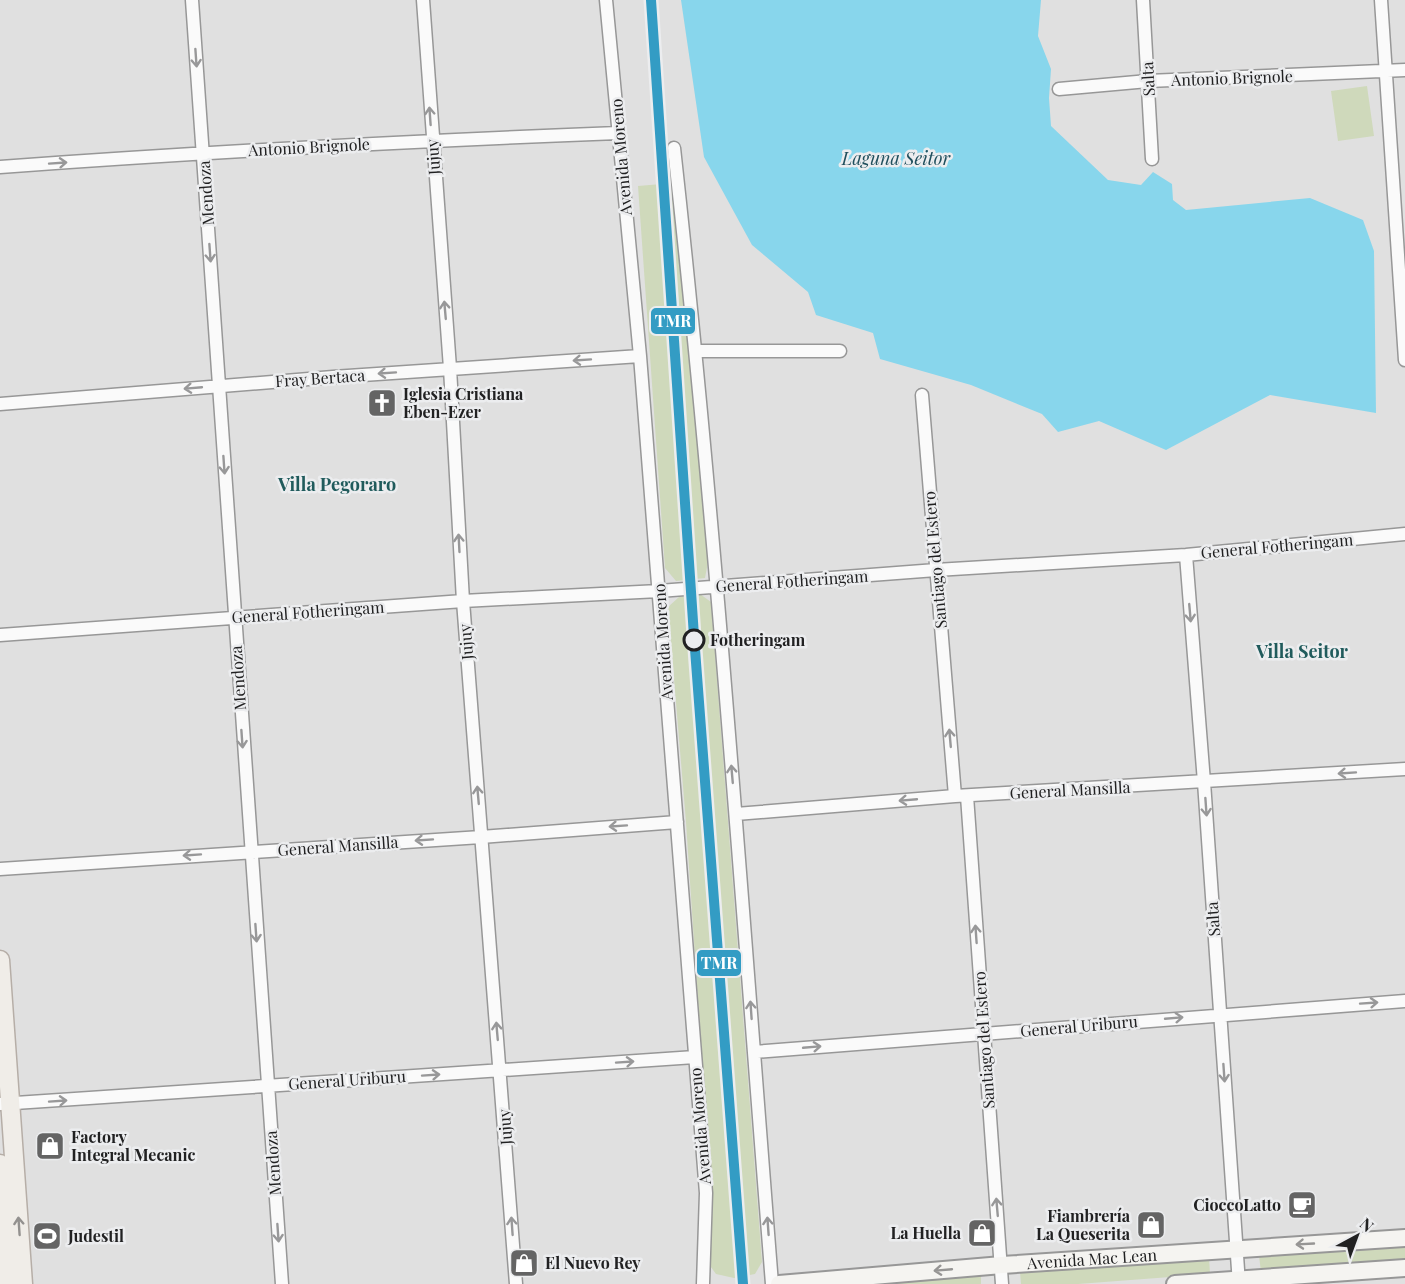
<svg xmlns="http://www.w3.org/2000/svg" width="1405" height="1284" viewBox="0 0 1405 1284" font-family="'Playfair Display',serif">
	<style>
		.green { fill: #cfd9bb }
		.water { fill: #88d6ec }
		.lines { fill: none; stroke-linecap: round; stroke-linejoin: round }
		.minor-casing { stroke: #979797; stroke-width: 15 }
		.secondary-casing { stroke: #979797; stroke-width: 20 }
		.primary-casing { stroke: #b6aea7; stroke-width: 21 }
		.minor { stroke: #fafafa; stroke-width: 12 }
		.secondary { stroke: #f5f4f1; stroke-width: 16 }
		.primary { stroke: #f0ede8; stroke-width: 18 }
		.rail-1-casing { stroke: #ecedef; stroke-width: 15 }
		.rail-1 { stroke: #339cc4; stroke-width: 10 }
		.oneway { stroke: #989899 }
		.oneway2 { stroke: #93918f }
		.oneway3 { stroke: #969594 }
		.stop-dot { fill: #ecedef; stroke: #212122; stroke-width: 3 }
		.labels { text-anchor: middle; stroke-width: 5; stroke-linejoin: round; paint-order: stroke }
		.street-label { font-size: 16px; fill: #212122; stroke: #ecedef }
		.poi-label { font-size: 16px; font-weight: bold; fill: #212122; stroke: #ecedef; text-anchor: start }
		.stop-label { font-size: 16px; font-weight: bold; fill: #212122; stroke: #ecedef; text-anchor: start }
		.water-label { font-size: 18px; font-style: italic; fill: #204f5d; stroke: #ecedef }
		.neighbourhood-label { font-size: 18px; font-weight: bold; fill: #205b5c; stroke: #ecedef }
		.line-badge { stroke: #ecedef; stroke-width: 2 }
		.badge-label { font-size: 16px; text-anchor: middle; font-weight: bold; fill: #fff }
	</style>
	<rect width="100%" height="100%" fill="#e0e0e0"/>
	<path class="green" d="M1367 86 1374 136 1338 141 1331 91Z
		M673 183 708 562 705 578 676 581 665 568 638 186Z
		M700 594 711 602 762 1262 755 1274 734 1278 716 1274 708 1263 712 1211 686 822 668 607 679 597Z
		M1405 1244V1261L1261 1272 1259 1256Z
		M1209 1257 1210 1274 1078 1284H1021L1020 1272Z
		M981 1276V1284H879Z"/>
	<path class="water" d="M681 0H1041L1038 36 1051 69 1049 98 1051 126 1108 180 1141 185 1153 172 1172 184 1173 200 1186 210 1310 198 1363 220 1374 251 1376 413 1270 395 1166 450 1099 421 1058 432 1042 414 971 385 880 359 873 333 816 315 808 292 752 245 704 157Z"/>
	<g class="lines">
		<g class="minor-casing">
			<path id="minor" d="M192 0 282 1284
				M423 0 450 368 463 601 516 1284
				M606 0 640 356 706 1193 703 1284
				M1143 0 1152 159
				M1381 0 1405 360
				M1059 89 1148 81 1405 70
				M674 148C716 526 742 905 772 1284
				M0 167C206 152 412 141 618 133
				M697 351H840
				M922 395 955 796
				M0 404 333 377 640 356
				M1186 555 1204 782 1239 1284
				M0 635 463 601 659 591 936 570 1186 555 1405 534
				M967 796 1002 1284
				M736 814 955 796 1405 769
				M0 869 481 837 677 822
				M754 1052 1405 1001
				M0 1104 695 1057"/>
		</g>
		<g class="secondary-casing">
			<g id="secondary">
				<path id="s1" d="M779 1284 1002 1265 1405 1238"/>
				<path d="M1175 1284 1405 1268"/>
			</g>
		</g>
		<g class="primary-casing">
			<path id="primary" d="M0 960 23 1284
				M0 1164 7 1284"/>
		</g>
		<use href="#minor" class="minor"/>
		<use href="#secondary" class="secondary"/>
		<use href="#primary" class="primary"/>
		<g class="rail-1-casing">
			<path id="rail-1" d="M651 0 694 636 743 1284"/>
		</g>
		<use href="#rail-1" class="rail-1"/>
	</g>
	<defs><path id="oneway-shaft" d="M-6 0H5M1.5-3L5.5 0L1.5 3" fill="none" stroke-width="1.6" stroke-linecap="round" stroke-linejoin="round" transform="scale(1.5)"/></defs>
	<g class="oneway">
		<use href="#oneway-shaft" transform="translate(196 58) rotate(86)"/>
		<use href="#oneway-shaft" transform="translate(430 116) rotate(-94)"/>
		<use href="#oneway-shaft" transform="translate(58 163) rotate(-4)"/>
		<use href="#oneway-shaft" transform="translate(210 253) rotate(86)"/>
		<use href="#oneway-shaft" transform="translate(445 310) rotate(-95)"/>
		<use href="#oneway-shaft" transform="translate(582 360) rotate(176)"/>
		<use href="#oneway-shaft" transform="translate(387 373) rotate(176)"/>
		<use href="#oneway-shaft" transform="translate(193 388) rotate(175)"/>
		<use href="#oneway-shaft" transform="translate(224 465) rotate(86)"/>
		<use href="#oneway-shaft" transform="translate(459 543) rotate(-93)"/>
		<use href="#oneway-shaft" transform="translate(1190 613) rotate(85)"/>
		<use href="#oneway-shaft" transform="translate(950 738) rotate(-95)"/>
		<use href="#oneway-shaft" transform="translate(242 739) rotate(86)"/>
		<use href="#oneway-shaft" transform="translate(1347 773) rotate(176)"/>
		<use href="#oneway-shaft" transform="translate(732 774) rotate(-95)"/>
		<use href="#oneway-shaft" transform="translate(478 795) rotate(-95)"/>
		<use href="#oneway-shaft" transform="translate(908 800) rotate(175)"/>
		<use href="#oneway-shaft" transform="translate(1206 807) rotate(86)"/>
		<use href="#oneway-shaft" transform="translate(618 826) rotate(176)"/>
		<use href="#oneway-shaft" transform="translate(424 840) rotate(176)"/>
		<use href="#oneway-shaft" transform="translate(192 855) rotate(176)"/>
		<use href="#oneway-shaft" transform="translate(256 933) rotate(86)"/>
		<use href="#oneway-shaft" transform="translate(976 934) rotate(-94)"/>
		<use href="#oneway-shaft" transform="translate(1369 1003) rotate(-4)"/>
		<use href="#oneway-shaft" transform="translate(751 1010) rotate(-94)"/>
		<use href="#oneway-shaft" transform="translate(1174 1018) rotate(-5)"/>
		<use href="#oneway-shaft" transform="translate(497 1031) rotate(-95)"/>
		<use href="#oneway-shaft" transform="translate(812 1047) rotate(-5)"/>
		<use href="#oneway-shaft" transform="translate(625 1062) rotate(-4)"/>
		<use href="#oneway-shaft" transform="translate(1224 1073) rotate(86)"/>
		<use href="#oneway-shaft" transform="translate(431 1075) rotate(-4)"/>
		<use href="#oneway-shaft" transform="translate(58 1101) rotate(-4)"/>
		<use href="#oneway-shaft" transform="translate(997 1207) rotate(-95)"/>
		<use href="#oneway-shaft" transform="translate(512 1226) rotate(-94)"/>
		<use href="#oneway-shaft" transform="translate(768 1226) rotate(-94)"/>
		<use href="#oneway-shaft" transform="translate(278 1233) rotate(86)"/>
	</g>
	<use class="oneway2" href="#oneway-shaft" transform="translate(19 1226) rotate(-94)"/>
	<g class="oneway3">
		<use href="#oneway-shaft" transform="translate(1305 1244) rotate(177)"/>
		<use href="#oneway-shaft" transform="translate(943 1270) rotate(175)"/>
	</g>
	<defs>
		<g id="church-square" transform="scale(1.5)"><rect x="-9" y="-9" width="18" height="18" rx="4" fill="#646464" stroke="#ecedef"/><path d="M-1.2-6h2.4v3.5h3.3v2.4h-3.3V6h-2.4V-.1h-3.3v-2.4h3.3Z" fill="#fff"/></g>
		<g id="shop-square" transform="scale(1.5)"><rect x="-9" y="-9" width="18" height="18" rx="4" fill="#646464" stroke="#ecedef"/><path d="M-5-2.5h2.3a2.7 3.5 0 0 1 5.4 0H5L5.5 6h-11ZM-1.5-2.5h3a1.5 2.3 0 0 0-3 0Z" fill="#fff"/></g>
		<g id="cafe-square" transform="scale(1.5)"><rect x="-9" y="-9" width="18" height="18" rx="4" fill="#646464" stroke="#ecedef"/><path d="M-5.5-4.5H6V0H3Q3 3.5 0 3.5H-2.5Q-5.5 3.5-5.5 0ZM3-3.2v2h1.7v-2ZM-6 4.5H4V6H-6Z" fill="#fff"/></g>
		<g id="stadium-square" transform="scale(1.5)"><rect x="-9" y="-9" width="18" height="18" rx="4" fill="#646464" stroke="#ecedef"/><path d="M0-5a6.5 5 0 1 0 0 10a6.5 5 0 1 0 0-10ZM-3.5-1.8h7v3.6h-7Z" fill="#fff"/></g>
	</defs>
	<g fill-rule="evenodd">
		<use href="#church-square" x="382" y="403"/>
		<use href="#shop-square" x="50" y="1146"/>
		<use href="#cafe-square" x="1302" y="1205"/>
		<use href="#shop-square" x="1151" y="1225"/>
		<use href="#shop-square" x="982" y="1233"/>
		<use href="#stadium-square" x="47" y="1236"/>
		<use href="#shop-square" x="524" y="1263"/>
	</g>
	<circle class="stop-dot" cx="694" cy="640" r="10"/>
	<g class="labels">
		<g class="street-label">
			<text transform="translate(1232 78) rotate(-2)" y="6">Antonio Brignole</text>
			<text transform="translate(1148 79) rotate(-93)" y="6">Salta</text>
			<text transform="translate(309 147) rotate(-3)" y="6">Antonio Brignole</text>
			<text transform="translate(433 157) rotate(-94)" y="6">Jujuy</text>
			<text transform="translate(621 157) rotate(-95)" y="6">Avenida Moreno</text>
			<text transform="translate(206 193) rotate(-94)" y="6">Mendoza</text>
			<text transform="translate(320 378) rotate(-4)" y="6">Fray Bertaca</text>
			<text transform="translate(1277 546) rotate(-5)" y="6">General Fotheringam</text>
			<text transform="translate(935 560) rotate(-95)" y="6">Santiago del Estero</text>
			<text transform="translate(792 581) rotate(-4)" y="6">General Fotheringam</text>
			<text transform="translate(308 612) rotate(-4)" y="6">General Fotheringam</text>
			<text transform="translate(466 642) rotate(-95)" y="6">Jujuy</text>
			<text transform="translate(663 642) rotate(-94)" y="6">Avenida Moreno</text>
			<text transform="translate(238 678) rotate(-94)" y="6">Mendoza</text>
			<text transform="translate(1070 790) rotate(-3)" y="6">General Mansilla</text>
			<text transform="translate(338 846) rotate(-4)" y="6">General Mansilla</text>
			<text transform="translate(1213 919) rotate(-94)" y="6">Salta</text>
			<text transform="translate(1079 1026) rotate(-5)" y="6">General Uriburu</text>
			<text transform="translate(984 1040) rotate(-94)" y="6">Santiago del Estero</text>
			<text transform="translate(347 1080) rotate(-4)" y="6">General Uriburu</text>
			<text transform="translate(700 1126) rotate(-95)" y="6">Avenida Moreno</text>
			<text transform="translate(505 1127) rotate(-94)" y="6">Jujuy</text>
			<text transform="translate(273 1163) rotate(-94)" y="6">Mendoza</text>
			<text dy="6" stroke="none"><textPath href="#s1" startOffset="314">Avenida Mac Lean</textPath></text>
		</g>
		<g class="poi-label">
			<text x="403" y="400">Iglesia Cristiana<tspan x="403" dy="18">Eben-Ezer</tspan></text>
			<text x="71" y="1143">Factory<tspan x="71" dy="18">Integral Mecanic</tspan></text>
			<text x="1281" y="1211" text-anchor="end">CioccoLatto</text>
			<text x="1130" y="1222" text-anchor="end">Fiambrería<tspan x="1130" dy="18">La Queserita</tspan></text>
			<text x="961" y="1239" text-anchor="end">La Huella</text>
			<text x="68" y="1242">Judestil</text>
			<text x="545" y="1269">El Nuevo Rey</text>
		</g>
		<g class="stop-label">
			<text x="710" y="646">Fotheringam</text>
		</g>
		<g class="water-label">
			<text x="896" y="165">Laguna Seitor</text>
		</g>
		<g class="neighbourhood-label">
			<text x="337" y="491">Villa Pegoraro</text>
			<text x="1302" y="658">Villa Seitor</text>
		</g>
	</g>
	<g class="line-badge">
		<rect x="650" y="307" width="46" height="28" rx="6" fill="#339cc4"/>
		<rect x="696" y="949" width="46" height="28" rx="6" fill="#339cc4"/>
	</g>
	<g class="badge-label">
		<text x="673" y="327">TMR</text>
		<text x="719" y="969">TMR</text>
	</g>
	<g transform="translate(1357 1236) rotate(41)" stroke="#ecedef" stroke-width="4.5" paint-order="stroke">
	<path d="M0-4.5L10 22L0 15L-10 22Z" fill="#212122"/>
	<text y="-9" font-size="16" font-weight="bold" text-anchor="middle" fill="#212122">N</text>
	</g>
</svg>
